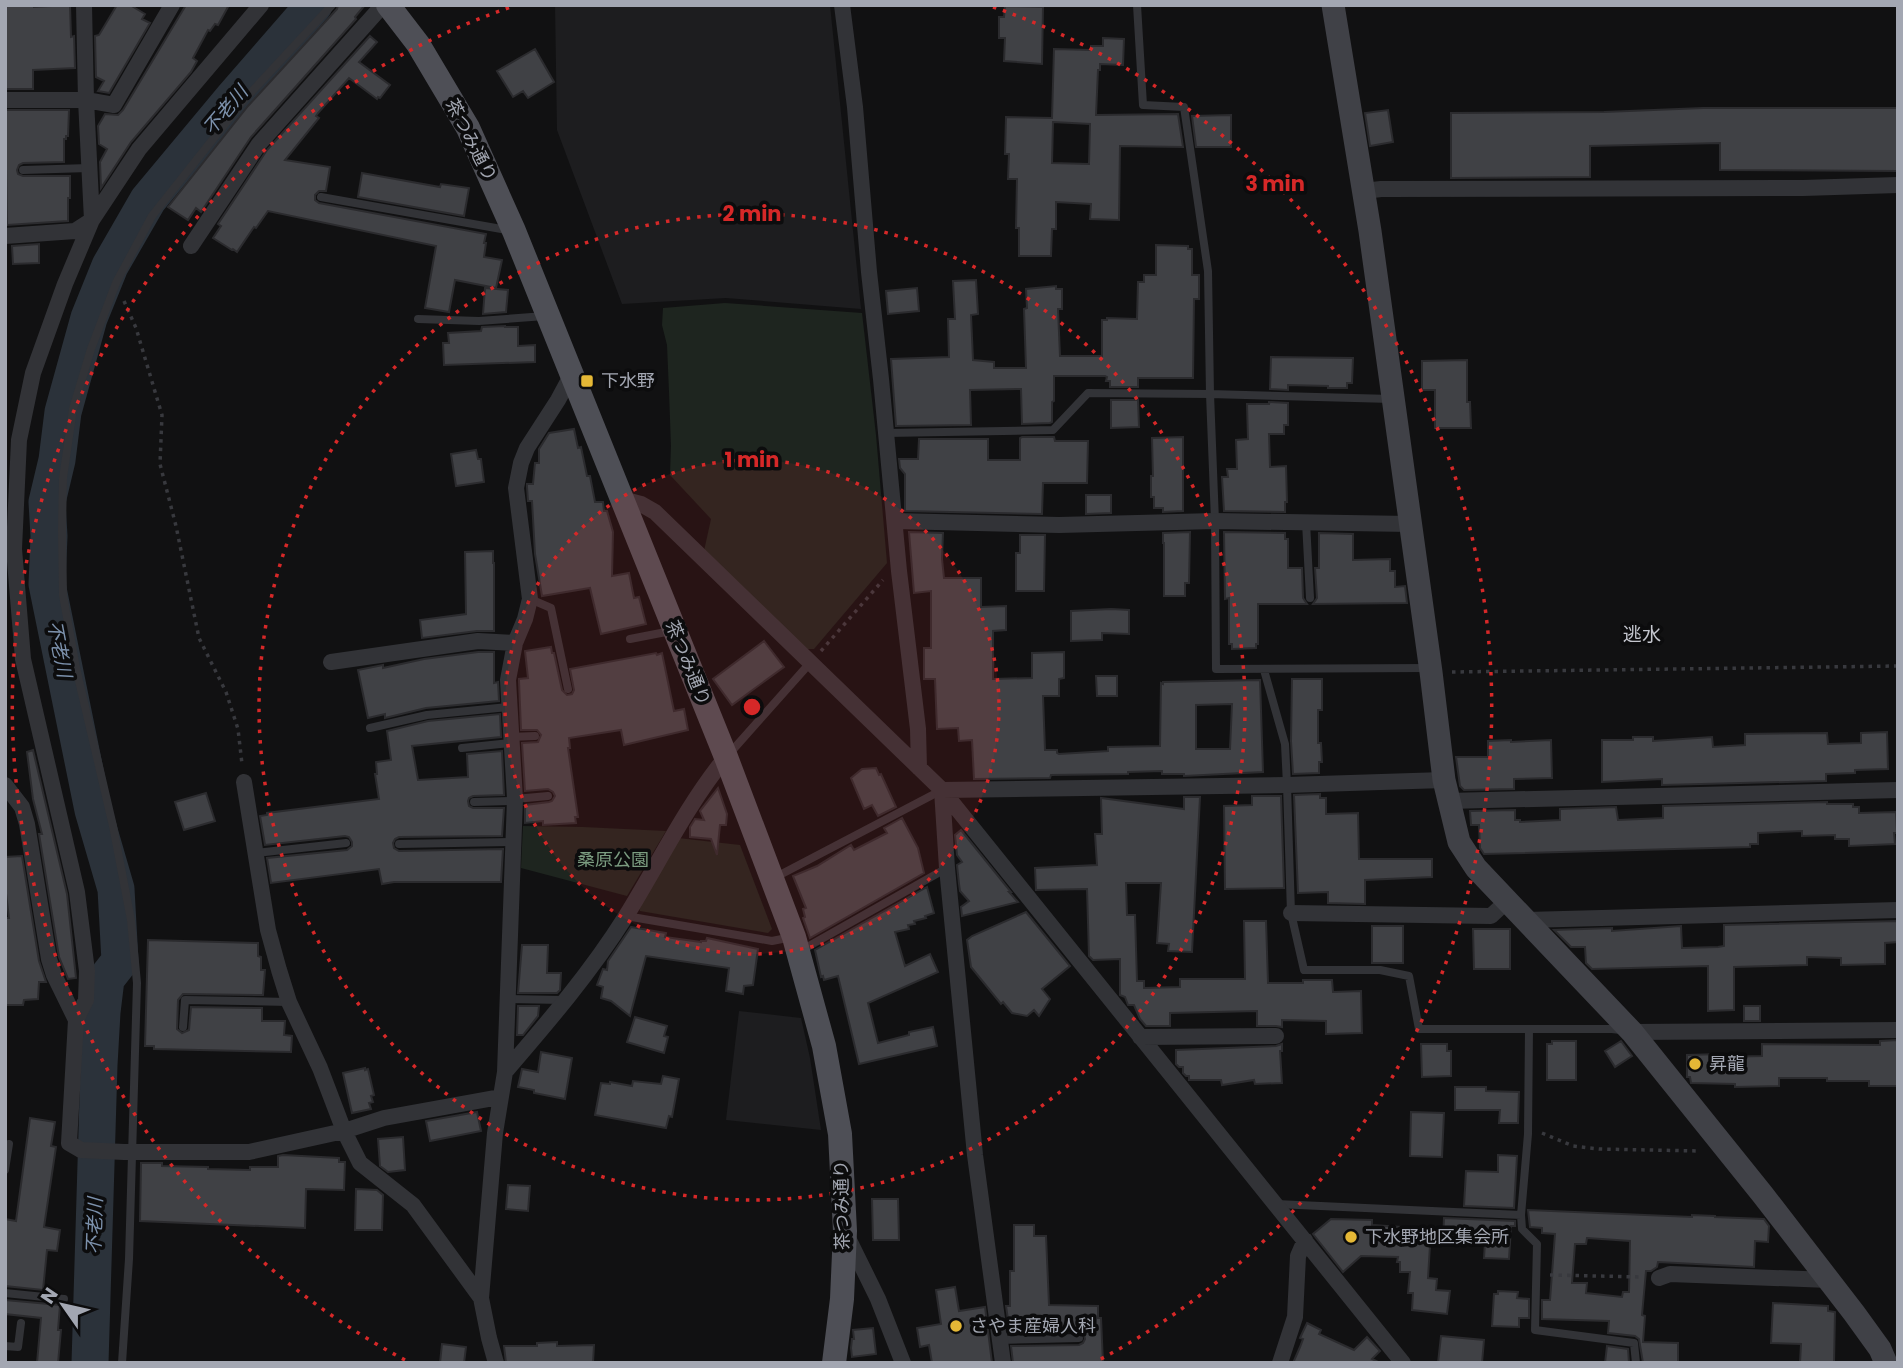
<svg xmlns="http://www.w3.org/2000/svg" width="1903" height="1368" viewBox="0 0 1903 1368" font-family="Poppins,'Noto Sans JP',sans-serif">
	<style>
		.built { fill: #1d1d1f }
		.green { fill: #1e251f }
		.lines { fill: none; stroke-linecap: round; stroke-linejoin: round }
		.river { stroke: #2b323a; stroke-width: 37 }
		.building { fill: #404145; stroke: #2b2b2e; stroke-width: 2; fill-rule: evenodd }
		.path { stroke: #38393e; stroke-width: 3.5; stroke-dasharray: 3.5 5; stroke-linecap: butt }
		.lane { stroke: #323337; stroke-width: 8 }
		.street { stroke: #323337; stroke-width: 16 }
		.secondary { stroke: #404147; stroke-width: 23 }
		.primary { stroke: #4e4f56; stroke-width: 24 }
		.ring { fill: none; stroke: #d62828; stroke-width: 3.5; stroke-dasharray: 3.5 7 }
		.poi-dot { fill: #e5b836; stroke: #0c0c0d; stroke-width: 2.5 }
		.labels { text-anchor: middle; stroke-width: 7; stroke-linejoin: round; paint-order: stroke }
		.street-label { font-size: 18px; fill: #a3a7b2; stroke: #0c0c0d }
		.poi-label { font-size: 18px; fill: #a3a7b2; stroke: #0c0c0d; text-anchor: start }
		.park-label { font-size: 18px; fill: #7b9c80; stroke: #0c0c0d }
		.water-label { font-size: 19px; font-style: italic; fill: #7c91ac; stroke: #0c0c0d }
		.neighbourhood-label { font-size: 19px; fill: #c4c6ce; stroke: #0c0c0d }
		.centre { fill: #d62828; stroke: #0c0c0d; stroke-width: 3.5 }
		.ring-label { font-size: 21px; text-anchor: middle; font-weight: bold; fill: #d62828; stroke: #0c0c0d; stroke-width: 7; stroke-linejoin: round; paint-order: stroke }
	</style>
	<rect width="100%" height="100%" fill="#111112"/>
	<path class="built" d="M555 5H830L861 309 726 298 622 304 557 130Z
		M739 1011 801 1018 810 1058 821 1130 726 1120Z"/>
	<path class="green" d="M725 303 862 313 876 435 887 563 814 649H805L704 551 711 519 670 475 671 446 669 392 667 345 662 325 663 308Z
		M523 826 583 827 666 831 627 896 521 868Z
		M678 838 740 845 772 929 768 933 640 911 638 905Z"/>
	<g class="lines">
		<path class="river" d="M90 1363 99 1065 102 1012 106 979 120 961 116 889 93 810 47 584 49 536 47 502 57 460 63 412 89 318 110 266 148 200 233 98 314 5"/>
	</g>
	<path class="building" d="M5 5H34V7L70 5 71 37 74 36 75 68 33 70V89H6Z
		M117 5H130L145 14 142 19 150 23 109 93 98 91 104 81 96 77 95 36 99 35Z
		M186 5H229L218 25 215 24 210 31 208 30 193 58 197 61 191 72 131 142 101 188 100 162 107 149 99 144 98 126 105 114 118 115 123 110Z
		M338 5H365L355 17 356 19 251 137 201 212 196 208 188 220 168 207 248 106 337 9Z
		M1005 6 1043 7 1042 64 1004 61 1005 38H999V17H1004Z
		M370 36 377 42 359 62 390 85 380 98 378 97 377 99 349 78 318 113 316 116 319 118 285 160 330 167 326 191H319L315 195V200L319 203 486 234 484 243H486L484 257 502 260 496 288 455 280 449 312 425 308 436 246 268 211 256 228 254 227 237 252 233 249 232 250 213 238 221 226 218 224 267 150Z
		M1103 38 1124 39 1123 65 1100 64V70H1098L1096 115 1178 114 1183 147 1120 146 1119 220 1090 219 1091 204 1056 202V229H1052L1051 256H1019V228H1016L1017 179H1008L1009 154H1005L1006 117 1052 118 1054 49 1091 50V46H1103ZM1053 122 1090 124 1089 164 1052 163Z
		M535 49 554 82 528 98 523 91 513 97 497 71Z
		M1703 108H1898V171L1720 170V143L1590 146V177L1451 178V113L1604 112Z
		M5 110H69L68 136H66V139H64V162L23 163 19 165 17 170 18 174 23 176H70V198H68V221L7 225Z
		M1388 110 1393 142 1370 146 1365 113Z
		M1231 115V147H1196L1192 116Z
		M362 173 440 187 441 184 469 188 464 216 358 197Z
		M39 244V263L13 264 12 246Z
		M1156 245 1188 246V249H1192V275H1199V299H1194L1193 378H1138V387H1110V381H1106L1107 377 1105 376H1054V401L1052 402V422L1050 423 1022 424 1021 389 970 390 971 425 896 426 891 359 949 357 948 319H955L953 281 976 280 978 314 971 315 973 360 994 362V368H1026L1024 309 1027 308 1026 289 1056 286V289H1062V309H1058L1060 356H1102V320H1107V318L1137 319 1138 282H1144V275H1156Z
		M485 288 508 290 506 312 483 314Z
		M917 288 919 311 888 314 886 291Z
		M505 326V327H518V346L535 345V362L444 365 443 343H449L448 333 481 331 482 327Z
		M1271 357 1353 358 1352 383H1347V388H1328V386L1288 385V390L1270 389Z
		M1467 360V402H1470L1471 428H1435V390H1422V361Z
		M1111 400H1138L1139 427 1111 428Z
		M1269 402 1288 403V425H1284V434H1269L1270 467 1286 466 1287 502H1285V512L1224 511 1222 477H1228L1227 469H1237L1236 440 1248 439 1247 404H1269Z
		M574 429 578 448 581 447 587 476H590L595 502H603L604 511H607L613 532 612 576 629 573 634 598 639 597 646 624 601 634 590 588 542 596 535 554 532 501H528L527 487V484H533L535 463H539V449L549 433Z
		M1022 437H1054L1055 441H1088L1087 483H1043L1042 514 905 511V474L900 468 899 459H918L919 439H988V460H1020V438Z
		M1183 437V511L1163 512V508H1154V497H1151V476H1153L1152 438Z
		M476 450 478 459H481L484 482 456 486 451 454Z
		M1086 495H1111V513L1086 514Z
		M909 532 943 533 942 559 944 578H981V607L1006 606V630L993 631V679L1032 678V653L1064 652V678L1059 679V696H1043L1045 750H1057V753L1059 754 1108 751V747L1160 746 1161 683 1163 684V682L1260 680 1263 772 1184 776V774H1162V771L1128 772V774L1051 775 1050 778 974 779 972 740 959 741 958 728 937 729 935 679H924V648H931V591L914 593ZM1232 704 1230 749H1196V705Z
		M1190 532 1189 583H1185V596H1164V543H1163V533Z
		M1224 532 1285 533V539H1288V568H1302L1303 598 1307 604H1258V644H1256V648L1232 649V644H1229V598L1225 599Z
		M1319 533 1353 534V560L1390 559V571H1395V587L1405 586 1407 603 1313 604 1317 598 1315 568H1319Z
		M1020 535H1045L1044 591H1016V553H1020Z
		M493 551V563H494V631H477L422 638 420 620 466 614 465 552Z
		M1111 609 1129 610V634L1102 633V640L1071 641V611Z
		M764 641 784 667 732 705 713 679Z
		M551 647 552 653H554L562 690 567 695 572 694 574 690 570 669 656 653 657 655 662 653 674 711 684 709 688 730 624 745 621 730 569 738 570 748H568L578 817H575L576 823 543 825V821L525 823V805L549 802 552 801 555 796 553 792 548 789 525 791 522 743 538 742 541 735 537 730H521L519 681V679L528 678 525 651Z
		M478 652H494V683L498 682 499 701 426 708 385 718V714L368 718 358 670 383 665V668L424 659Z
		M1096 676H1117V696H1097Z
		M1292 679H1322V710H1318V743H1321L1322 762H1319V773L1293 774 1291 741Z
		M500 714 501 737 412 746 418 780 468 777 467 754 502 751 504 795 473 796 469 798 468 801 469 806 473 808H504L502 836 399 837 395 839 393 843 394 848 399 851 503 849 501 882H394L382 884 379 869 271 883 267 858 347 850 352 846V842L349 837 345 836 265 845 260 816 267 815V813L379 799 375 774H377L376 762 391 760 387 731 428 721Z
		M1887 732 1888 769 1855 770V773L1826 774V781L1662 785V779L1602 782V740H1633V737H1653V741L1712 737 1713 747 1745 745V734L1827 733 1828 744 1861 743V733Z
		M1511 740V742L1551 740 1552 778 1514 779V789L1464 790 1460 786 1456 757H1488V741Z
		M33 750 67 894 76 978 68 979 59 957 39 834H42L33 799 27 752Z
		M876 768 879 775 881 774 896 807 878 816 872 805 864 809 851 778 862 769Z
		M718 788 727 814 726 825H720L717 855 711 839 690 837V827L695 819 704 820 700 811Z
		M206 793 215 821 184 830 175 802Z
		M1320 794V798H1326V814L1358 813 1359 859H1432V877L1365 880V904L1328 903V892L1298 893 1294 795Z
		M1252 796H1281L1284 888 1225 889 1224 806 1252 805Z
		M1184 797H1200L1192 952 1168 951 1169 944 1157 943 1161 883H1126L1127 915H1135L1137 981H1144V988L1180 987V979H1245L1244 921H1266L1268 983H1303V980H1332L1333 992 1361 991 1362 1033 1326 1034V1021L1282 1020V1027L1276 1026H1257V1011L1170 1013V1026H1146L1140 1019 1134 1005H1128L1125 997 1120 995V959L1093 960 1089 956 1087 889 1036 890 1035 868 1097 865 1095 834H1102L1101 798 1184 809Z
		M1827 802V804H1853V807H1859V813L1896 812 1897 833H1894L1895 844 1849 846V839H1835V835L1802 836V831L1758 833V844H1750V847L1484 854 1480 848 1479 825H1471L1470 811 1515 810V820H1520V822L1560 820V809L1616 807 1618 820 1663 818V806Z
		M902 818 918 848 924 873 810 938 803 918 805 917 803 909 806 908 793 876 817 866 851 845 854 850 887 833 884 828Z
		M961 830 1011 892H1009L1018 902 962 916 961 907 969 901 960 891 959 884 957 865 962 862 957 855 955 835Z
		M22 856 39 961 46 982H39L38 999 24 1000 23 1005H5V930L6 918H9L5 885V857Z
		M927 887 934 913 925 916 926 918 914 921 915 924 908 925 909 929 895 932 905 966 930 954 938 972 868 1003 878 1043 909 1035V1032L933 1027 937 1046 859 1064 838 976 824 980 823 976 821 977 815 950Z
		M1026 912 1070 966 1042 989 1050 999 1039 1016 1034 1010 1027 1016 1012 1013 1003 1002 1001 1004 971 967 967 940 972 936Z
		M1898 921V942L1885 943V964L1841 965V958L1807 957V965L1734 967V1010L1708 1011V966L1592 969 1586 963 1585 947H1571L1554 930 1612 928V931L1681 926 1682 948 1718 947 1724 946V925Z
		M1372 926H1403V963H1372Z
		M631 927 666 933 665 937 701 942V941H706L707 938 758 949 753 985 744 986 743 994 726 991 729 968 646 956 630 1016 611 1001 601 998 603 987 597 985 603 969 607 970 608 961Z
		M1473 929H1510V969H1474Z
		M148 940 258 943V956L261 957V970H265L263 995 183 994 178 1000 177 1029 182 1033 189 1030 191 1007 262 1008V1021H285L284 1035 292 1036 291 1052 154 1049V1046H145Z
		M522 945H548L547 973H561L560 990 557 993H518Z
		M518 1006H539L538 1016 523 1035H517Z
		M1744 1006H1760V1021H1744Z
		M635 1017 667 1026 664 1036 668 1037 664 1053 627 1042Z
		M1898 1040V1086H1869V1081H1827V1078H1779V1086L1735 1087V1084L1691 1083 1690 1077H1687V1055L1720 1054V1057L1762 1056V1044L1880 1045V1041Z
		M1552 1041H1576V1080H1547V1044H1552Z
		M1621 1041 1632 1056 1615 1067 1605 1051Z
		M1282 1044V1051H1280L1282 1083 1255 1084 1254 1080 1222 1085 1221 1080H1189V1076H1186L1183 1073V1067H1179L1176 1064V1050L1276 1046Z
		M1421 1044H1447V1051H1451V1076L1422 1077Z
		M541 1052 572 1058 565 1099 534 1093V1090L518 1087 522 1069 538 1072Z
		M365 1068V1070L368 1069 374 1095 371 1096 373 1102 369 1103 371 1109 352 1113 343 1073Z
		M663 1076 679 1079 672 1117 669 1116 666 1128 595 1115 601 1083 610 1084V1082L632 1086 633 1081 661 1084Z
		M1455 1087H1486V1091L1519 1092 1518 1123H1499L1500 1110H1455Z
		M477 1112 481 1131 430 1141 426 1121Z
		M1411 1112 1444 1113 1442 1157 1410 1156Z
		M30 1118 55 1122 51 1146 56 1147 44 1227 60 1230 57 1251 47 1250 43 1290 5 1286V1219L16 1221Z
		M403 1137 405 1170 388 1172 380 1166 378 1139Z
		M283 1155 339 1158V1162H345L344 1190 306 1189 305 1228 140 1221 141 1163H162V1166L208 1167V1169L250 1170V1167H278V1156Z
		M1498 1155 1517 1156 1514 1208 1464 1206 1466 1171 1498 1172Z
		M508 1185 530 1186 528 1211 506 1209Z
		M356 1189 377 1190 383 1195 382 1230H355Z
		M872 1199H898L899 1240H873Z
		M1528 1210 1692 1217V1215L1715 1216V1217L1764 1219 1769 1226 1768 1242 1755 1241 1754 1267 1658 1262 1657 1267 1651 1271H1646L1642 1315 1645 1316 1643 1342 1678 1343V1362L1643 1363 1639 1339 1635 1336 1608 1333 1609 1321 1542 1319V1300H1550L1555 1234 1542 1233V1228L1530 1227ZM1587 1238 1630 1241 1629 1292H1623L1622 1297 1586 1293 1587 1283H1572L1575 1244H1586Z
		M1444 1218 1515 1221V1226H1511L1509 1259 1484 1258 1485 1242 1443 1240Z
		M1331 1219 1372 1220V1225L1431 1229 1428 1278 1437 1279 1436 1290 1450 1291 1447 1314 1412 1310 1413 1293H1408L1410 1272H1400V1262H1397L1398 1257 1361 1256 1343 1272 1313 1234Z
		M1014 1225H1034V1236H1046L1049 1305 1098 1306V1318H1101L1103 1363H1013L1011 1346 1079 1345 1083 1343 1085 1339 1084 1334 1079 1331 1010 1333 1006 1306H1010V1271H1014Z
		M955 1287 959 1311 985 1307 992 1363H932L929 1345 920 1347 917 1328 941 1324 936 1290Z
		M1498 1291 1518 1292 1517 1298 1529 1299V1318H1519V1327L1492 1326 1494 1294H1498Z
		M5 1300 60 1305 58 1330H61L58 1363H37L41 1318 5 1314Z
		M1773 1303 1828 1306V1311L1835 1312 1834 1363H1800L1801 1344 1771 1343Z
		M1307 1323 1321 1330 1319 1334 1354 1350 1367 1337 1380 1351 1372 1359 1380 1363H1293L1300 1347 1303 1339 1300 1338Z
		M873 1328 876 1354 852 1357 851 1348 852 1339H854L853 1330Z
		M1441 1336 1484 1340 1482 1363H1438Z
		M557 1342V1346L594 1345 593 1363H506L504 1346H537V1343Z
		M442 1344 466 1347 464 1363H440Z
		M1607 1346 1628 1349 1629 1363H1605Z"/>
	<g class="lines">
		<path class="path" d="M124 301 136 328 162 415 160 464 176 526 199 638 226 692 238 729 242 764
			M821 651 883 580
			M1452 672 1898 666
			M1542 1133 1573 1146 1599 1149 1700 1151
			M1550 1275 1643 1277"/>
		<path class="lane" d="M1137 5 1143 105 1184 107 1208 271 1210 394 1215 521 1216 669 1428 668
			M23 170 89 168
			M321 197 507 230
			M418 319 479 321 545 316
			M886 433 1053 430 1088 393 1210 394 1392 399
			M1306 522 1310 598
			M530 599 551 608 568 689
			M630 639 671 631
			M1264 670 1285 744 1287 785 1291 913 1304 970H1380L1409 976 1419 1029H1612L1621 1030
			M370 728 427 715 508 707
			M510 737 535 736
			M462 748 511 743
			M730 753 810 663
			M515 799 548 796
			M474 802 514 801
			M399 844 514 842
			M256 853 346 843
			M774 878 942 790
			M626 916 772 941 792 937
			M802 950 947 868
			M506 999 563 1000
			M183 1027 185 1000 289 1002
			M1529 1029 1528 1134 1521 1215 1522 1229 1537 1244 1535 1330 1634 1343 1636 1363
			M5 1170 9 1144
			M1276 1204 1521 1215
			M5 1293 64 1299
			M1000 1340 1079 1338
			M5 1346 18 1347 21 1323
			M122 1363 129 1259 137 983 131 920 113 826 76 668 63 595 62 530 63 478 73 409 91 349 116 283 152 216 244 100 332 5"/>
		<path class="street" d="M842 5 855 107 869 272 881 379 899 571 918 729 919 768
			M5 100H86L84 5
			M1364 191 1381 189 1803 188 1898 185
			M92 220 86 100 114 105 172 5
			M5 236 75 231 92 220
			M191 246 259 144 383 5
			M622 499 641 504 655 512 942 790 1403 1363
			M895 521 1059 525 1215 521 1410 524
			M331 662 478 641 515 643
			M244 782 268 930 279 970 289 1002 320 1068 344 1131 360 1163 413 1205 481 1298
			M5 785 22 807 27 824 49 959 54 975 76 1020 69 1143 81 1150 124 1152H249L344 1131 384 1118 500 1097
			M1448 801 1898 790
			M1291 913 1491 916 1507 901
			M1526 920 1898 910
			M76 1020 86 1000 87 971 77 892 23 659 14 549 19 440 33 373 65 284 92 220 139 149 261 5
			M1632 1032 1898 1030
			M1140 1037 1276 1036
			M505 1072C548 1022 591 972 626 916 659 863 686 806 726 757
			M847 1236 878 1299 903 1363
			M1659 1278 1670 1274 1829 1280
			M496 1363 489 1338 481 1298 495 1133 505 1072 515 799 508 680 515 643 525 619 530 599 516 488 521 463 527 448 558 400 572 374
			M1003 1363 975 1155 947 868 942 790 1287 785 1444 780
			M1280 1363 1295 1317 1298 1256 1305 1240"/>
		<path class="secondary" d="M1333 5 1370 231 1431 672 1444 780 1459 842 1476 868 1632 1032 1763 1195 1854 1313 1880 1349 1886 1363"/>
		<path class="primary" d="M388 5 418 44 468 128 514 231 726 757 794 937 824 1046 840 1134 845 1231 842 1299 834 1363"/>
	</g>
	<circle cx="752" cy="707" r="247" fill="#d62828" fill-opacity=".12"/>
	<g class="ring">
		<circle cx="752" cy="707" r="247"/>
		<circle cx="752" cy="707" r="493"/>
		<path d="M405 1360A740 740 0 0 1 511 7M993 7A740 740 0 0 1 1099 1360"/>
	</g>
	<g class="poi-dot">
		<rect x="580" y="374" width="14" height="14" rx="3.5"/>
		<circle cx="1695" cy="1064" r="7"/>
		<circle cx="1351" cy="1237" r="7"/>
		<circle cx="956" cy="1326" r="7"/>
	</g>
	<g class="labels">
		<g class="street-label">
			<text transform="translate(471 140) rotate(63)" y="6">茶つみ通り</text>
			<text transform="translate(688 663) rotate(68)" y="6">茶つみ通り</text>
			<text transform="translate(842 1205) rotate(-91)" y="6">茶つみ通り</text>
		</g>
		<g class="poi-label">
			<text x="601" y="387">下水野</text>
			<text x="1709" y="1070">昇龍</text>
			<text x="1365" y="1243">下水野地区集会所</text>
			<text x="970" y="1332">さやま産婦人科</text>
		</g>
		<g class="park-label">
			<text x="613" y="866">桑原公園</text>
		</g>
		<g class="water-label">
			<text transform="translate(225 110) rotate(-50)" y="7">不老川</text>
			<text transform="translate(60 649) rotate(79)" y="7">不老川</text>
			<text transform="translate(94 1226) rotate(-88)" y="7">不老川</text>
		</g>
		<g class="neighbourhood-label">
			<text x="1642" y="641">逃水</text>
		</g>
	</g>
	<circle cx="752" cy="707" r="10" class="centre"/>
	<g class="ring-label">
		<text x="1275" y="191">3 min</text>
		<text x="752" y="221">2 min</text>
		<text x="752" y="467">1 min</text>
	</g>
	<rect width="1903" height="1368" fill="none" stroke="#a3a7b2" stroke-width="14"/>
	<g transform="translate(63 1305) rotate(304)" stroke="#0c0c0d" stroke-width="5" paint-order="stroke">
	<path d="M0-5L12 26L0 18L-12 26Z" fill="#a3a7b2"/>
	<text y="-10" font-size="19" font-weight="bold" text-anchor="middle" fill="#a3a7b2">N</text>
	</g>
</svg>
